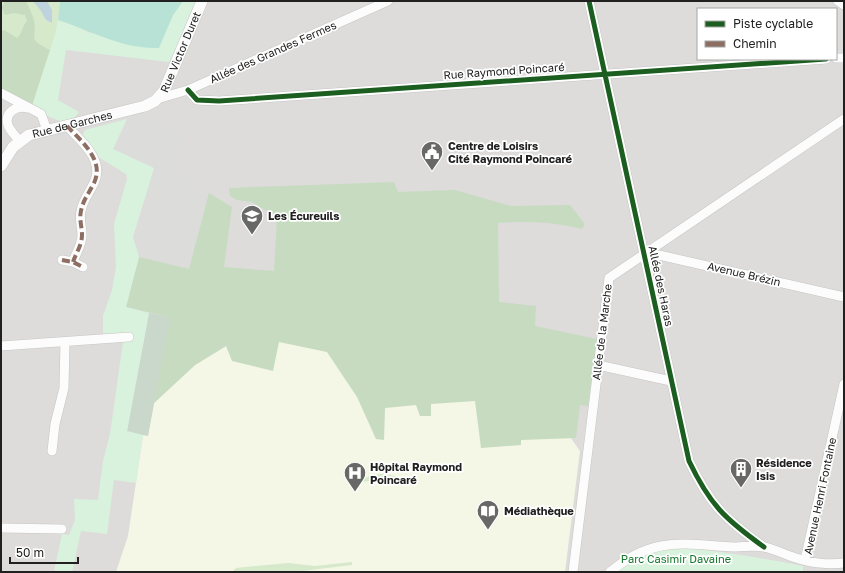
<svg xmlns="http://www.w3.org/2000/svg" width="845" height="573" viewBox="0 0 845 573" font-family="'Golos Text',sans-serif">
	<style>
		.residential { fill: #dddcda; fill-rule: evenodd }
		.education { fill: #f4f6e6 }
		.religious { fill: #dcdcda }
		.grass { fill: #d6e9ca }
		.forest { fill: #c6dbc0 }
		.cemetery { fill: #c9d8cb }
		.park { fill: #d9f2dd }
		.pitch { fill: #b8e2d6 }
		.water { fill: #bfd3de }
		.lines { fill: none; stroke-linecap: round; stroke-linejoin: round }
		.minor-casing { stroke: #c5c5c3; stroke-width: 10 }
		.tertiary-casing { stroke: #c5c5c3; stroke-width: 12 }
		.minor { stroke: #fcfcfc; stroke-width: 9 }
		.tertiary { stroke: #fcfcfc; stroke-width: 11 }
		.quiet { stroke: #8d6e63; stroke-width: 4; stroke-dasharray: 8 4; stroke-linecap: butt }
		.cycleway-casing { stroke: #fff; stroke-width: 8 }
		.cycleway { stroke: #1b5e20; stroke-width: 5 }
		.labels { text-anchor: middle; stroke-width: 3.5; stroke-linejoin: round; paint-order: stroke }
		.street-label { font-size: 11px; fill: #202020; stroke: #fff }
		.poi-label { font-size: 11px; font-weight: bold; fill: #202020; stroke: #fff; text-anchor: start }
		.park-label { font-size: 11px; fill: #14782c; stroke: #fff }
	</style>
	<rect width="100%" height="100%" fill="#eeede9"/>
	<path class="residential" d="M60 1H844V572H1V89L50 50 56 35ZM698 9H836V59H698Z"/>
	<path class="education" d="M249 332 332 348 570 437 580 451 565 572H116L128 536 143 435H148L154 403 195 365Z"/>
	<path class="religious" d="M140 115 183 135 177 162 180 173 186 180 199 189 209 193 189 269 139 257 133 237 153 168 113 149 127 119Z
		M9 549 4 572H1V550Z"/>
	<path class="grass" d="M1 1H60L56 35 31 109 1 89Z
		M381 474 391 475 408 480 390 479 360 482 369 476Z
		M352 562V565L294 572H232L236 568 289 563 315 566Z"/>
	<path class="forest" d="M3 1H25L27 3C29 8 33 15 34 21 37 41 27 38 50 50L31 109 1 89V32L4 30 17 38C23 33 22 26 27 21L25 15 14 13 5 15 1 7 4 4Z
		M394 182 398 192 455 190 511 206 570 205 585 224 582 229C553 222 527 221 498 223L499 302 536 306 535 326 597 339 588 406 580 405 576 438 521 440V445L481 448 475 401 431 404V416H420L416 405 385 408 384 440 376 439 357 397 327 352 279 342 273 371 232 361 226 346 195 365 154 403 170 317 126 307 139 257 189 269 209 193 232 207 224 267 274 271 277 217 252 202 237 200 230 196 229 188Z"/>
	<path class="cemetery" d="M149 313 170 317 148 436 127 432Z"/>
	<path class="park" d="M183 1H200L169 62 66 50 58 100 79 112 74 118 62 122 31 109 55 35 58 20 80 27 88 32 158 48 173 15Z
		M127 119 113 149 154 168 133 237 139 257 126 307 149 313 127 431 143 435 136 483 114 480 107 534 81 531 72 572H54L62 534 69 535 75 520 74 499 98 500 103 461 110 434 124 335H103V316L112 290 116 267 114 224 127 179 126 174 95 155 83 134 85 130Z
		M671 546C716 551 758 557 803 566V572H616L628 561Z"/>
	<path class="pitch" d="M60 1H183L173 15 159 48C121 49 92 31 58 20Z"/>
	<path class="water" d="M33 1H47L52 10V23L46 20 41 11Z"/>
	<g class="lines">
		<g class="minor-casing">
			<path id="minor" d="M589 1 689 461C710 505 725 519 764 547
				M838 1 844 5
				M836 58H844
				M188 90 197 100 219 101 826 59
				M1 93 41 114 47 130
				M157 99 188 90 388 1
				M67 126C81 141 105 160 94 183 89 193 83 200 81 211 79 219 82 227 82 235 82 245 76 253 73 262
				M19 141C16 136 10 131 8 125 4 113 16 105 27 108
				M644 255H659L844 297
				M62 260 73 262 83 267
				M1 346 129 337
				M598 365 671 381
				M52 451 55 424 64 388 65 342
				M1 528 62 529
				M805 560 844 384
				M573 572 609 278 844 119
				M610 572C653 536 682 544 733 547 743 547 754 545 764 547 775 549 785 555 796 558 810 563 829 565 844 563"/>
		</g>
		<g class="tertiary-casing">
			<g id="tertiary">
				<path id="s1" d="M1 166 13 147 29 135 145 106 155 101 164 91 202 1"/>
			</g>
		</g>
		<use href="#minor" class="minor"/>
		<use href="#tertiary" class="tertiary"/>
		<path class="quiet" d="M67 126C81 141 105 160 94 183 89 193 83 200 81 211 79 219 82 227 82 235 82 245 76 253 73 262
			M62 260 73 262 83 267"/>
		<g class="cycleway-casing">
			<path id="cycleway" d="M589 1 689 461C710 505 725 519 764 547
				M188 90 197 100 219 101 826 59"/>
		</g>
		<use href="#cycleway" class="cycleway"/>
	</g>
	<defs>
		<g id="civic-pin" transform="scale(1.15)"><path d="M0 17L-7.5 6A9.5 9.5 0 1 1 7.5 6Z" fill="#686866" stroke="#fff"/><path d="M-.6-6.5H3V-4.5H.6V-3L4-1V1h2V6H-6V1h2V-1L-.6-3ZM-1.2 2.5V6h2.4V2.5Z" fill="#fff"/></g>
		<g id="school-pin" transform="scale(1.15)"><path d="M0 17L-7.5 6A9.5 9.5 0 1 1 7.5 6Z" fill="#686866" stroke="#fff"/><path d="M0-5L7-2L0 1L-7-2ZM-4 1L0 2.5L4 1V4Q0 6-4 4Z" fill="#fff"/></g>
		<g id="building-pin" transform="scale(1.15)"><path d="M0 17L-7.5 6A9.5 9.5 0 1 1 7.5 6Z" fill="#686866" stroke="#fff"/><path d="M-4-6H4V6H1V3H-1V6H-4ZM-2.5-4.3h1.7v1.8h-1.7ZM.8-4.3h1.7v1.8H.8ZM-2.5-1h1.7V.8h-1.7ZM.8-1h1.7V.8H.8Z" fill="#fff"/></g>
		<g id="hospital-pin" transform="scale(1.15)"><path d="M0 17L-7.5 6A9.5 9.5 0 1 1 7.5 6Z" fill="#686866" stroke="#fff"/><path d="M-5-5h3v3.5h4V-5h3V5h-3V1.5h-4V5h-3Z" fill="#fff"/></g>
		<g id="library-pin" transform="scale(1.15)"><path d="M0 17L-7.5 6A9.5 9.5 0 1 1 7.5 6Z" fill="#686866" stroke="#fff"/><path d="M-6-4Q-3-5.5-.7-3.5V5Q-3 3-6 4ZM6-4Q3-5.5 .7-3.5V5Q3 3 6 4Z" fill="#fff"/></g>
	</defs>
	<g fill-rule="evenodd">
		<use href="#civic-pin" x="432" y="152"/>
		<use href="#school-pin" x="252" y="216"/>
		<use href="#building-pin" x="741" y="469"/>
		<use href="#hospital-pin" x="355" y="473"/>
		<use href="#library-pin" x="488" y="511"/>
	</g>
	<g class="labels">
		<g class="street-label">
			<text dy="4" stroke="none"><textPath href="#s1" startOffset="229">Rue Victor Duret</textPath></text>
			<text transform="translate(273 52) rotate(-24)" y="4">Allée des Grandes Fermes</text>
			<text transform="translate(504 71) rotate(-4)" y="4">Rue Raymond Poincaré</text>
			<text dy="4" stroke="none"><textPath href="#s1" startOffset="87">Rue de Garches</textPath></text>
			<text transform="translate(744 274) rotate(13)" y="4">Avenue Brézin</text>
			<text transform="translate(661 286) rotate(78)" y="4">Allée des Haras</text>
			<text transform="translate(602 332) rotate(-83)" y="4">Allée de la Marche</text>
			<text transform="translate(820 496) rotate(-78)" y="4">Avenue Henri Fontaine</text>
		</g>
		<g class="poi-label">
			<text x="448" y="150">Centre de Loisirs<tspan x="448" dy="13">Cité Raymond Poincaré</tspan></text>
			<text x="268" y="220">Les Écureuils</text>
			<text x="756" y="467">Résidence<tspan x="756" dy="13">Isis</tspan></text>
			<text x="370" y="471">Hôpital Raymond<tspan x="370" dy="13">Poincaré</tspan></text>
			<text x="504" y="515">Médiathèque</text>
		</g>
		<g class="park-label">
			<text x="676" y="563">Parc Casimir Davaine</text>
		</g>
	</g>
	<rect width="845" height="573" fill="none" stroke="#202020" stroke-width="4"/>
	<rect x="697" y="8" width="140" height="52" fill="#ffffff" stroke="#a6a6a6"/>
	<rect x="705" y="21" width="20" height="6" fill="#1b5e20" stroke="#a6a6a6"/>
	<text x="733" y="28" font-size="12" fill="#202020">Piste cyclable</text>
	<rect x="705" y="41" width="20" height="6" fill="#8d6e63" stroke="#a6a6a6"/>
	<text x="733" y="48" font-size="12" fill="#202020">Chemin</text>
	<path d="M10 557v6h68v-6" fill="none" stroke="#202020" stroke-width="2"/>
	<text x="16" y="557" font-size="12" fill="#202020" stroke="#ffffff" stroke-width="3" paint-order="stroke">50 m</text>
</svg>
